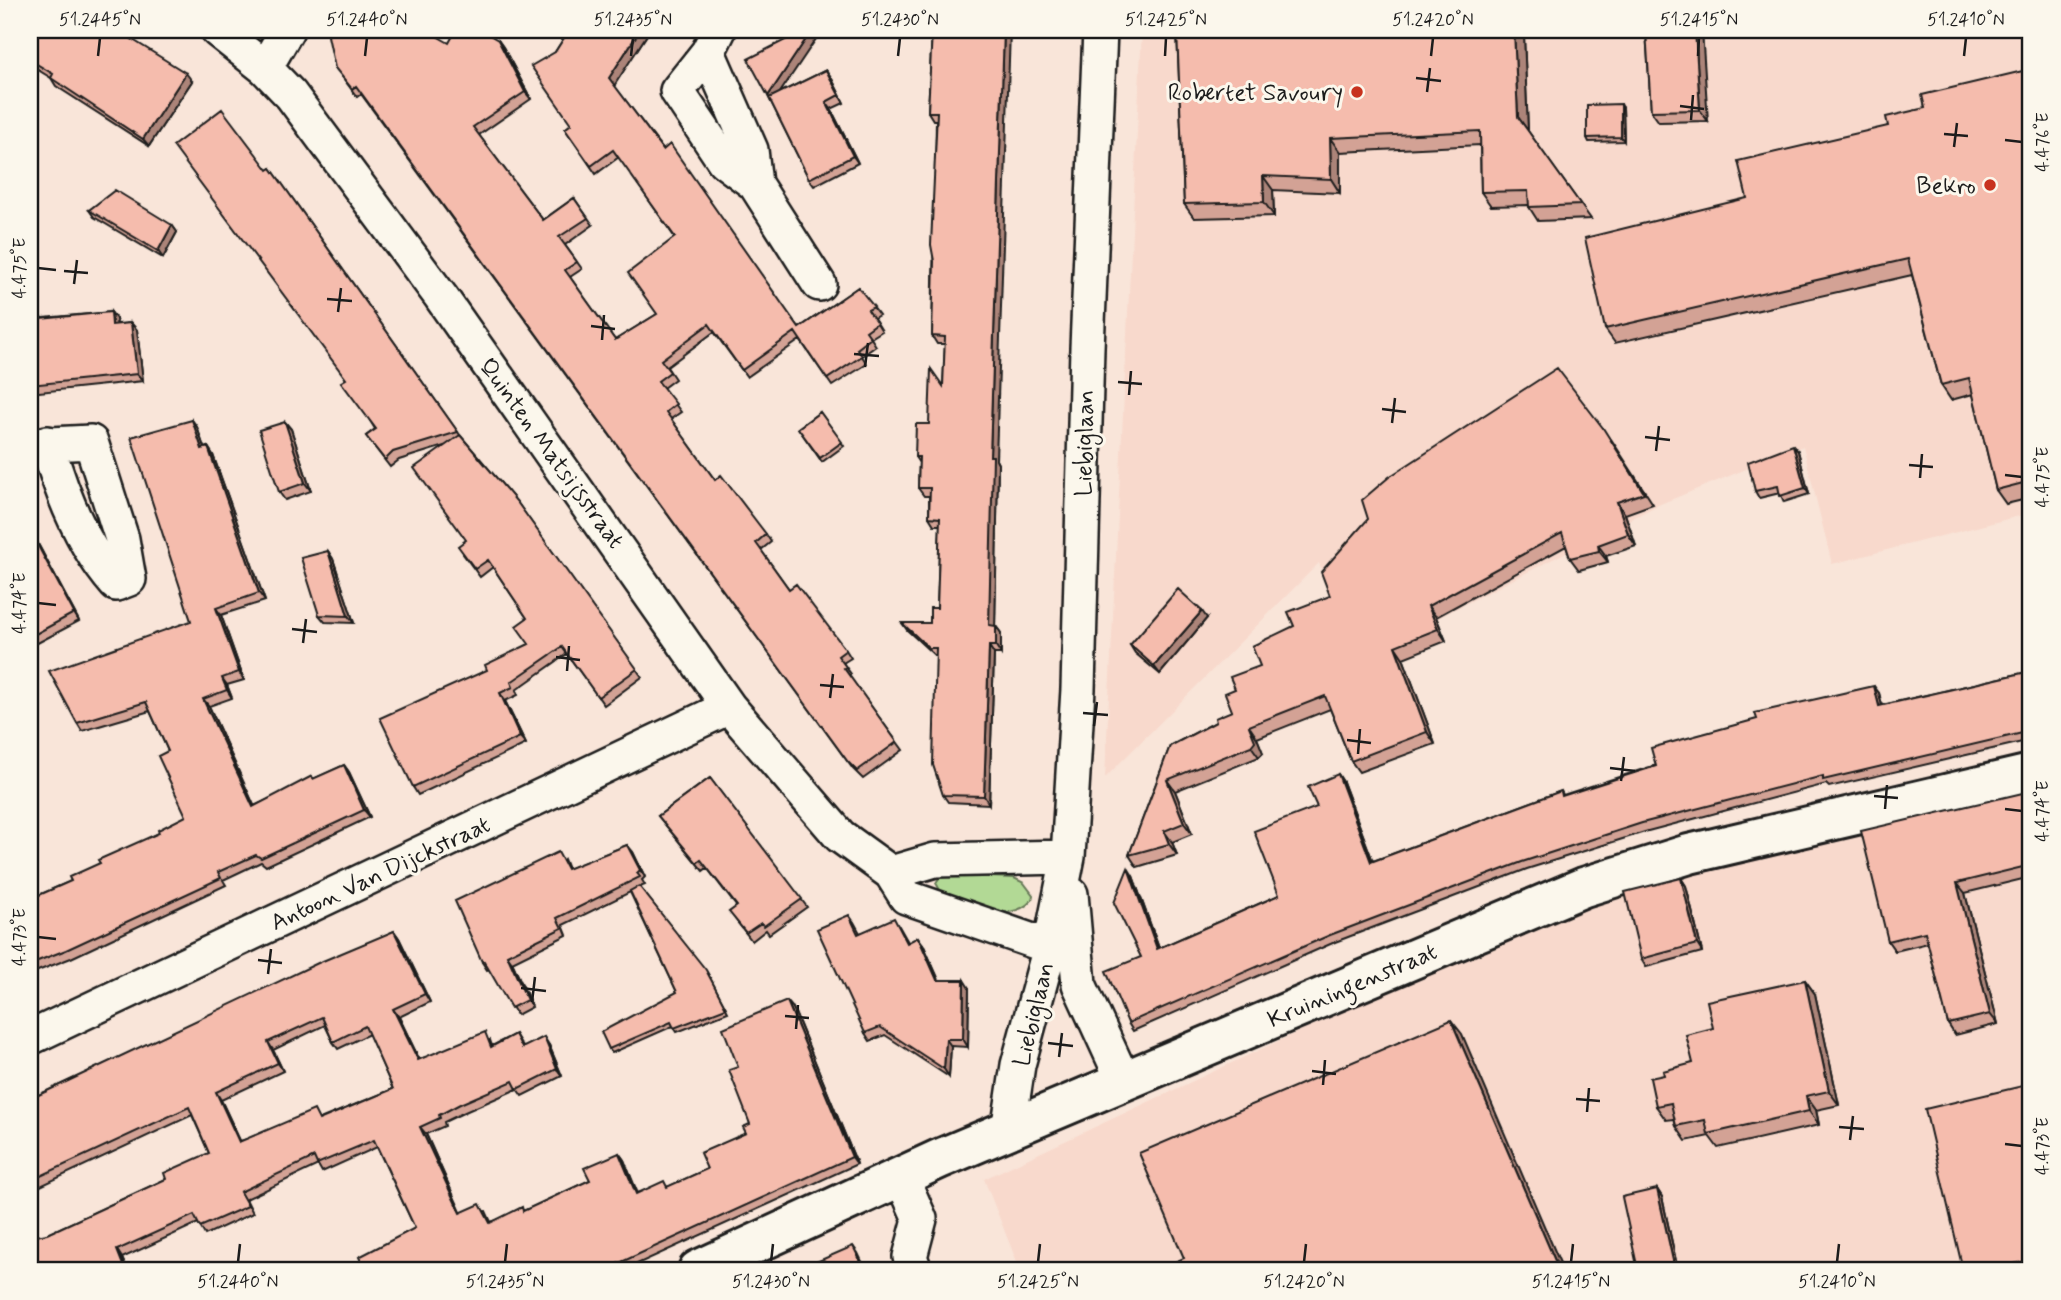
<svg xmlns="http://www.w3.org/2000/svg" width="2061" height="1300" viewBox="0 0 2061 1300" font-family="Mynerve,sans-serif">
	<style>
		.built { fill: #f8d9cc }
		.green { fill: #b2d995; stroke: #677a58; stroke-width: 2 }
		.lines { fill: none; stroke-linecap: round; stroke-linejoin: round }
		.minor-casing { stroke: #1c1c1c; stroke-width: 38 }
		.tertiary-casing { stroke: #1c1c1c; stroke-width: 44 }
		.minor { stroke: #fbf7ec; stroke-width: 33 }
		.tertiary { stroke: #fbf7ec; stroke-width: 38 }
		.wall { fill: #d3a295; stroke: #1c1c1c; stroke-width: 2; fill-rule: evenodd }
		.shaded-wall { fill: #ac8479; stroke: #1c1c1c; stroke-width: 2 }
		.building { fill: #f5bcad; stroke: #1c1c1c; stroke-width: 2; fill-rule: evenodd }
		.ticks { fill: none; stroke: #1c1c1c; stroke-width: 2.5 }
		.poi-dot { fill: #c8321e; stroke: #fbf7ec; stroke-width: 2.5 }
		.labels { text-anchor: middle; stroke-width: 6; stroke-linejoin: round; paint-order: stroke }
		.poi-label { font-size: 24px; fill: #1c1c1c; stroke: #fbf7ec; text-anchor: end }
		.street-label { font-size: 24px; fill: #1c1c1c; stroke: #fbf7ec }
		.neatline { fill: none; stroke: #1c1c1c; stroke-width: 2.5 }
		.ticks-label { font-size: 18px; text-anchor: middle; fill: #1c1c1c }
	</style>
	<rect width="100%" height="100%" fill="#f9e5d9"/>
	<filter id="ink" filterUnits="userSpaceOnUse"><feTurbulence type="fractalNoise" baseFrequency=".0143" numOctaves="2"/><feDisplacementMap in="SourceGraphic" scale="14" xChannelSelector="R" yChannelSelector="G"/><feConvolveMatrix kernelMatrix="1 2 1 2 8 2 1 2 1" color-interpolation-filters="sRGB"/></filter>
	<g filter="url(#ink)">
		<path class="built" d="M1142 30H2031V513L1832 564 1803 446 1658 505 1358 659 1319 563 1105 778Z
			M2031 798V1270H1020L984 1179 1594 893Z"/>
		<path class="green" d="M941 875 1014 878 1024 883 1033 895 1032 900C1008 927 968 902 941 892L936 883Z"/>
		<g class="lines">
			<g class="minor-casing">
				<path id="minor" d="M217 30 265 68 291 95 441 297 729 707 840 836 891 873 906 897 1050 947
					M719 30 708 52 677 91 724 161 755 184
					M708 52 751 150 755 184 819 284
					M265 68 287 30
					M30 445 91 442 122 539 129 579 116 584C83 547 61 492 47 443
					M891 873 935 860 1068 857
					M1071 894 1079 984 1124 1082
					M30 1038 729 707
					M1008 1131 1018 1065 1050 947 1068 857 1078 689 1087 348 1100 30
					M901 1176 920 1219 910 1257 915 1270"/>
			</g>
			<g class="tertiary-casing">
				<path id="tertiary" d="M698 1270 939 1159 1584 887 1689 854 2031 774"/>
			</g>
			<use href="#minor" class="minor"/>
			<use href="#tertiary" class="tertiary"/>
		</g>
		<path class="wall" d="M30 30 192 81 149 146 56 86 51 78 30 65Z
			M569 30H650L614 85 799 328 858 287 879 315 874 318 882 331 871 338 876 346 862 356 867 364 832 386 800 340 747 377 714 332 667 367 675 379 663 388 681 412 671 419 715 480 766 534 771 542 761 550 789 589 846 650 851 658 843 663 851 674 849 676 903 750 863 779 853 769 361 94 357 97 341 75 449 43 498 40 503 47 531 99 479 135 543 220 574 198 593 225 565 245 582 269 570 277 615 340 657 314 675 238 619 157 596 174 565 129 571 124 555 52Z
			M932 30 996 460 998 464 995 625 1001 633V654H994L989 804 948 802 943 795 936 655H934L907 630 902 623H930L937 608 940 525H934L929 517V496H924L918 488 919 463 915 457 929 424 943 386 945 344H937L932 336 936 120H933L928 112Z
			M1177 30H1520L1524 36 1528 131 1591 219 1538 221 1529 207V205L1491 206 1481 192 1480 145 1340 152V193L1273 190 1274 216 1194 218 1184 204Z
			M1646 30 1708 121 1659 122 1651 111Z
			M2031 69V498L2006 504 1996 490 1973 394 1951 400 1941 385 1912 275 1615 343 1605 329 1747 198 1888 126Z
			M826 70 831 77 844 103 831 109 858 163 814 186 809 179 769 98Z
			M1623 108 1624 141 1589 142 1587 138Z
			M271 168 460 435 517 502 642 677 604 705 567 654 516 690 518 695 505 701 526 744 418 795 413 787 487 670 529 644 527 618 493 567 480 577 463 554 466 540 444 446 399 460 390 467 366 436 375 429 346 380 268 170Z
			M89 210 172 225 177 232 163 258 94 217Z
			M111 312 116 319 117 324 131 323 137 330 143 381 30 393V318L31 319Z
			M820 412 844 446 822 462 798 428Z
			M192 420 197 427 204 448 208 447 213 455 265 601 221 615 244 680 227 685 232 698 209 706 254 806 344 765 349 772 370 817 266 866 261 862 223 880 226 885 71 958 30 974V899L71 881 159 833 186 816 168 751 150 711 82 731 77 723 191 621Z
			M285 422 291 429 311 491 285 500 279 492Z
			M1611 439 1653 504 1625 514 1636 546 1606 556 1608 562 1579 570 1570 558 1566 546 1436 617 1446 641 1403 658 1435 744 1359 772 1351 761 1330 709 1257 738 1263 753 1259 757 1175 791 1192 834 1172 842 1177 855 1137 867 1129 855 1170 746 1216 722 1232 711 1235 689 1260 666 1294 626 1330 596Z
			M1798 451 1809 494 1784 502 1780 493 1759 498 1755 491Z
			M30 529 79 621 30 647Z
			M328 551 333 559 354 623 325 622 319 615Z
			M1207 618 1160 674 1135 653 1130 645Z
			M2031 671V740L1829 787 1826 784 1648 831 1527 869 1335 942 1133 1031 1128 1023 1141 957 1133 876 1159 948 1279 895 1317 807 1338 774 1343 782 1373 861 1561 791 1563 795 1879 693 1882 705Z
			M710 778 807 907 769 934 766 930 752 941 735 919 736 906 707 868 703 871 658 816Z
			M2031 791V877L1965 893 1998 1024 1955 1035 1948 1024 1928 943 1895 951 1888 941Z
			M627 845 633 852 645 877 642 880 645 885 640 887 708 974 728 1012 677 1032 673 1026 612 1053 609 1049 677 992 630 892 563 925 567 935 512 962 532 1007 517 1015 489 969 487 970 482 962 564 859 568 869Z
			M1681 878 1686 886 1702 952 1646 967 1641 959Z
			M849 915 854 922 860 933 899 926 908 942 923 944 939 980 969 988 968 1047 951 1046 949 1077 885 1035 870 1041 865 1033Z
			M394 931 399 938 430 1002 399 1017 419 1059 490 1040 492 1046 515 1034 523 1047 549 1045 562 1076 522 1096 517 1089 465 1112 444 1122 445 1126 426 1134 461 1213 486 1211 491 1222 524 1211 590 1180 619 1153 624 1160 637 1193 668 1187 707 1169 746 1133 750 1124 738 1067 793 1008 857 1164 624 1270H365L415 1228 377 1147 322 1172 318 1165 246 1199 253 1213 205 1235 198 1223 122 1258 127 1270H30L47 1234 166 1179 209 1153 192 1115 30 1191V1099ZM325 1025 333 1042 338 1049 369 1034 393 1089 320 1119 240 1141 221 1100 283 1071 273 1050Z
			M1805 980 1815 994 1839 1105 1816 1110 1819 1125 1718 1148 1709 1136 1686 1141 1676 1126 1674 1119 1666 1120 1656 1106 1664 1075 1693 1063 1713 1028Z
			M2031 1084V1270H1963Z
			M1657 1189 1662 1197 1678 1270H1638Z"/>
		<path class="shaded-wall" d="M640 30H650L614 86 609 78Z
			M812 30H822L773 103 768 96Z
			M1004 30H1010L996 460 998 464 995 633 989 625 990 456Z
			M1514 30H1520L1524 36 1528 131 1518 117Z
			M1695 30H1702L1708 121 1700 110Z
			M498 40 503 47 531 99 525 92Z
			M826 70 831 77 844 103 839 95Z
			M186 73 192 81 149 146 143 139Z
			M826 102 831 109 858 163 853 156Z
			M1621 104 1623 108 1624 141 1621 137Z
			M1330 138 1340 152V193L1331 179Z
			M1263 176 1273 190 1274 216 1264 202Z
			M172 225 177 232 163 258 158 251Z
			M111 312 116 319 117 332 112 325Z
			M131 323 137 330 143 381 137 374Z
			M192 420 197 427 207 456 202 449Z
			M285 422 291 429 311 491 305 483Z
			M1793 445 1798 451 1809 494 1805 488Z
			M208 447 213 455 265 601 259 593Z
			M1617 502 1625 514 1636 546 1628 534Z
			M30 529 79 621 74 613 30 531Z
			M1598 545 1606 556 1608 562 1599 551Z
			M328 551 333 559 354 623 348 616Z
			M1428 606 1436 617 1446 641 1438 629Z
			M216 608 221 615 244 680 239 672Z
			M1202 611 1207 618 1160 674 1154 666Z
			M996 626 1001 633V654L996 646Z
			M989 646 994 654 989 804 984 796Z
			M1395 646 1403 658 1435 744 1427 732Z
			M222 678 227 685 232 698 227 690Z
			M1874 686 1879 693 1884 714 1879 706Z
			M500 693 505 701 526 744 520 737Z
			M203 699 209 706 258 814 253 807Z
			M1249 726 1257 738 1263 753 1259 757 1251 746Z
			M344 765 349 772 370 817 364 810Z
			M1338 774 1343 782 1376 870 1371 862Z
			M1167 780 1175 791 1192 834 1184 823Z
			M1164 831 1172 842 1177 855 1169 844Z
			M627 845 633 852 645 877 640 870Z
			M1128 868 1133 876 1162 957 1157 949Z
			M1681 878 1686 886 1702 952 1697 944Z
			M1957 883 1965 893 1998 1024 1990 1014Z
			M394 931 399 938 430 1002 425 994Z
			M918 937 923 944 942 988 937 980Z
			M507 955 512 962 532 1007 527 1000Z
			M964 980 969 988 968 1047 963 1039Z
			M1805 980 1815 994 1839 1105 1829 1091Z
			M787 1001 793 1008 857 1164 852 1157Z
			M393 1009 399 1017 423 1067 418 1060Z
			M1451 1020 1462 1034 1563 1270H1559Z
			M544 1037 549 1045 562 1076 557 1069Z
			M946 1039 951 1046 949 1077 944 1069Z
			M268 1042 273 1050 283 1071 278 1063Z
			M216 1092 221 1100 244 1149 239 1142Z
			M1806 1096 1816 1110 1819 1125 1809 1111Z
			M420 1127 426 1134 465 1221 460 1213Z
			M619 1153 624 1160 641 1201 636 1194Z
			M1657 1189 1662 1197 1678 1270H1677L1674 1265Z
			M853 1246 858 1253 866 1270H865Z
			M117 1250 122 1258 127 1270 124 1268Z"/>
		<path class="building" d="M30 30H117L186 73 143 139 51 78 53 74 30 60Z
			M332 30H426L449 43 456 30H481L498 40 525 92 473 127 543 220 574 198 588 218 559 237 577 262 565 270 615 340 657 314 628 273 675 237 613 150 591 166 565 129 571 124 531 66 555 52 569 30H640L609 78 663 150 670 144 799 328 858 287 874 307 868 310 877 323 866 331 871 338 857 349 862 356 827 379 795 332 742 370 709 324 661 360 670 372 658 381 676 404 666 412 715 480 721 475 766 534 756 543 789 589 796 584 846 650 838 656 846 667 844 668 897 742 857 771 848 762 356 86 352 89 335 68 328 36Z
			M805 30H812L768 96 748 59Z
			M932 30H1004L990 456H993L989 625 996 626V646H989L984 796 943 795 933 765 936 648H929L902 623H930V608H937L940 518 929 517 930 488H918L919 457H915L916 424H929L931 369 943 386 945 337 932 336 934 261 931 245 937 112H928Z
			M1177 30H1514L1518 117 1581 205 1529 207 1528 191 1481 192 1480 131 1330 138 1331 179 1263 176 1264 202 1184 204Z
			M1646 30H1695L1700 110 1651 111Z
			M2031 69V481L1996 490 1969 378 1941 385 1908 259 1605 329 1585 238 1747 198 1738 161 1888 126 1886 117 1925 108 1922 95Z
			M826 70 839 95 826 102 853 156 809 179 769 98Z
			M1621 104V137L1587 138V105Z
			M222 109 268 170 271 168 458 432 393 452 385 460 366 436 376 429 341 382 346 379 173 146Z
			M115 190 172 225 158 251 89 210Z
			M111 312 112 325 131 323 137 374 30 385V320Z
			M1557 368 1603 428 1644 493 1617 502 1628 534 1598 545 1599 551 1570 558 1562 533 1428 606 1438 629 1395 646 1427 732 1351 761 1325 696 1249 726 1255 741 1251 746 1167 780 1184 823 1164 831 1169 844 1129 855 1170 746 1216 722 1215 718 1232 711 1225 693 1235 689 1230 677 1260 666 1252 646 1294 626 1288 612 1330 596 1321 572 1368 519 1362 500 1389 477Z
			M820 412 842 442 820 458 798 428Z
			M192 420 202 449 208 447 259 593 216 608 239 672 222 678 227 690 203 699 253 807 312 776 313 779 344 765 364 810 261 858 256 855 218 872 221 878 66 950 30 964V899L71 881 69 877 100 863 98 860 159 833 158 830 186 816 158 756 168 751 146 702 77 723 49 671 191 621 131 437Z
			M285 422 305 483 279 492 259 430Z
			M460 435 517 502 637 669 598 697 562 647 511 682 513 687 500 693 520 737 413 787 380 718 487 670 485 665 529 644 516 626 527 618 488 560 475 569 458 546 466 540 414 468Z
			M1793 445 1805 488 1780 496 1778 486 1755 491 1748 462Z
			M30 531 74 613 30 637Z
			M328 551 348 616 319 615 301 558Z
			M1178 589 1202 611 1154 666 1130 645Z
			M2031 671V731L1823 780V776L1642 823 1522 862 1330 935 1128 1023 1106 971 1141 957 1114 903 1128 868 1157 949 1279 895 1254 831 1317 807 1308 787 1338 774 1371 862 1561 791 1562 796 1656 766 1651 748 1757 719 1755 713 1874 686 1879 706Z
			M710 778 802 899 764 926 761 923 746 933 729 912 737 906 701 860 697 863 658 816Z
			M2031 791V865L1957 883 1990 1014 1948 1024 1925 932 1888 941 1861 831Z
			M627 845 640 870 637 873 640 877 557 918 562 928 507 955 527 1000 511 1008 484 961 482 962 455 901 558 852 567 869Z
			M1681 878 1697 944 1641 959 1625 892Z
			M639 886 706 970 726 1008 674 1028 671 1022 609 1049 601 1032 677 992 630 891Z
			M849 915 858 934 894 918 907 943 918 937 937 980H964L963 1039H946L944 1069 880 1027 865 1033 817 929Z
			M394 931 425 994 393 1009 418 1060 485 1032 491 1047 515 1034 522 1048 544 1037 557 1069 517 1089 513 1081 460 1104 439 1115 440 1118 420 1127 460 1213 480 1204 490 1223 522 1207 523 1211 590 1180 584 1168 619 1153 636 1194 664 1181 667 1187 707 1169 700 1153 746 1133 743 1127 750 1124 729 1070 738 1067 723 1028 787 1001 852 1157 604 1270H365L359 1257 415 1228 374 1140 317 1164 314 1157 240 1192 248 1206 200 1227 194 1215 117 1250 124 1268 118 1270H30V1237L47 1234 166 1179 164 1173 209 1153 189 1107 30 1181V1099L318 963ZM322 1017 333 1042 365 1026 393 1089 319 1120 314 1110 239 1142 216 1092 278 1063 268 1042Z
			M1805 980 1829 1091 1806 1096 1809 1111 1708 1134 1705 1120 1676 1126 1671 1103 1656 1106 1650 1078 1664 1075 1663 1071 1693 1063 1686 1035 1713 1028 1707 1001Z
			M1451 1020 1559 1270H1157L1184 1258 1139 1153Z
			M2031 1084V1260L1988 1270H1963L1925 1109Z
			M1657 1189 1674 1265 1651 1270H1638L1622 1197Z
			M853 1246 865 1270H798Z"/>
	</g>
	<path class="ticks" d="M98 56 100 38M365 56 367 38M631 56 633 38M898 56 900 38M1165 56 1166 38M1431 56 1433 38M1698 56 1699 38M1964 56 1966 38M1416 78 1441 81M1427 92 1430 68M1680 106 1704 109M1691 120 1693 95M1944 134 1968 136M2005 140 2022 142M1954 147 1957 123M38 268 56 270M64 271 88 273M74 284 77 260M327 299 352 301M338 312 341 288M591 326 615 329M602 340 604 315M854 354 879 356M865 367 868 343M1118 382 1142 384M1129 395 1131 371M1382 409 1406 412M1392 423 1395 398M1645 437 1670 440M1656 451 1659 426M1909 465 1933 467M2005 475 2022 477M1920 478 1922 454M38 603 56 605M292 629 317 632M303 643 306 619M556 657 580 660M567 671 569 646M820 685 844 687M830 698 833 674M1083 713 1108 715M1094 726 1097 702M1347 740 1371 743M1358 754 1360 729M1610 768 1635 771M1621 781 1624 757M1874 796 1898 798M1885 809 1887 785M2005 809 2022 811M38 937 56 939M258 960 282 963M268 974 271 949M521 988 546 991M532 1002 535 977M785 1016 809 1018M796 1029 798 1005M1048 1043 1073 1046M1059 1057 1062 1033M1312 1071 1336 1074M1323 1085 1325 1060M1576 1099 1600 1101M1587 1112 1589 1088M1839 1127 1864 1129M1850 1140 1853 1116M2005 1144 2022 1146M238 1262 240 1244M505 1262 507 1244M771 1262 773 1244M1038 1262 1040 1244M1304 1262 1306 1244M1571 1262 1573 1244M1837 1262 1839 1244"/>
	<g class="poi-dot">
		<circle cx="1357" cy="92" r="7"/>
		<circle cx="1990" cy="185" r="7"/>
	</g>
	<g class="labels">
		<g class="poi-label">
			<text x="1343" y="100">Robertet Savoury</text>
			<text x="1976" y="193">Bekro</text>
		</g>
		<g class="street-label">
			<text transform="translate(1084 443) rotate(-89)" y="8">Liebiglaan</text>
			<text transform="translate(552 453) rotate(54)" y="8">Quinten Matsijsstraat</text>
			<text transform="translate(380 873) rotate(-25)" y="8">Antoon Van Dijckstraat</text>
			<text transform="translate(1352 985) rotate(-23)" y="8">Kruiningenstraat</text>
			<text transform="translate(1033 1014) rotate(-76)" y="8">Liebiglaan</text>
		</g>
	</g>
	<rect width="2061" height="1300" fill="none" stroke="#fbf7ec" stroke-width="77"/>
	<rect x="38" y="38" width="1984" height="1224" class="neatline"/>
	<g class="ticks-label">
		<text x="100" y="25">51.2445°N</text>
		<text x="367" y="25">51.2440°N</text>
		<text x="633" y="25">51.2435°N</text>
		<text x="900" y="25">51.2430°N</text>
		<text x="1166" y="25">51.2425°N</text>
		<text x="1433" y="25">51.2420°N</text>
		<text x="1699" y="25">51.2415°N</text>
		<text x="1966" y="25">51.2410°N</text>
		<text transform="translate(2042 142) rotate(-90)" y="6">4.476°E</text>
		<text transform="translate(19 268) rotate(-90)" y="6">4.475°E</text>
		<text transform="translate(2042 477) rotate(-90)" y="6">4.475°E</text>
		<text transform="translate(19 603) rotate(-90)" y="6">4.474°E</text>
		<text transform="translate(2042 811) rotate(-90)" y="6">4.474°E</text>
		<text transform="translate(19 937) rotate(-90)" y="6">4.473°E</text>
		<text transform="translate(2042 1146) rotate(-90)" y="6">4.473°E</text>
		<text x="238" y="1287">51.2440°N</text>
		<text x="505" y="1287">51.2435°N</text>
		<text x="771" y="1287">51.2430°N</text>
		<text x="1038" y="1287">51.2425°N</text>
		<text x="1304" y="1287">51.2420°N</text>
		<text x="1571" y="1287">51.2415°N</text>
		<text x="1837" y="1287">51.2410°N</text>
	</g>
</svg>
